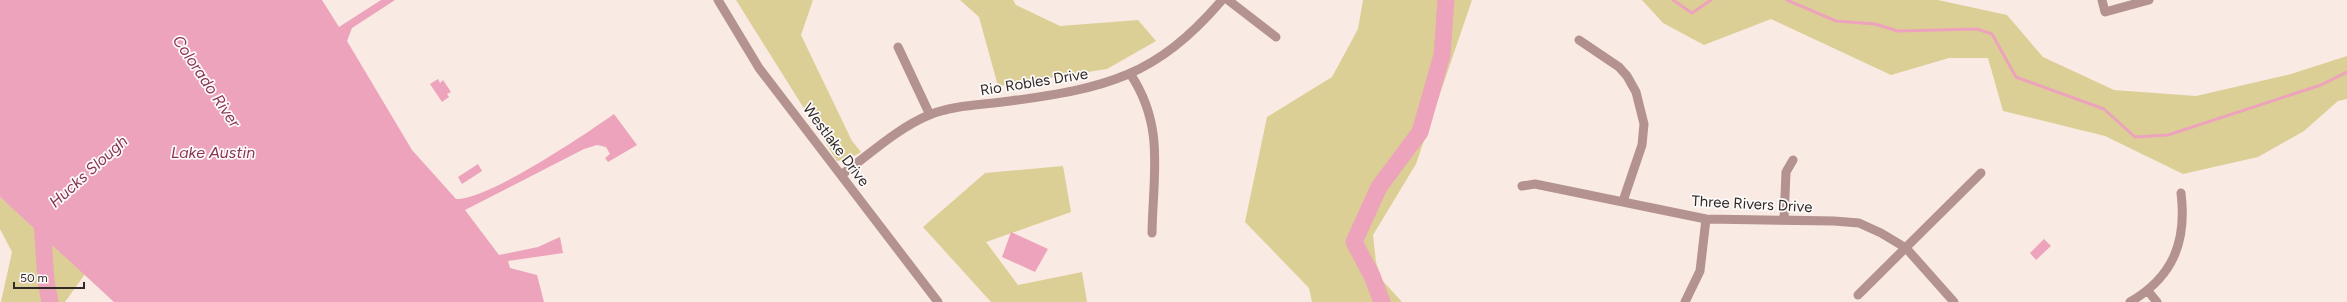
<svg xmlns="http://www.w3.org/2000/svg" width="2347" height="302" viewBox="0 0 2347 302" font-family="Figtree,sans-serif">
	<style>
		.green { fill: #dccf96 }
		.water { fill: #eca3bb }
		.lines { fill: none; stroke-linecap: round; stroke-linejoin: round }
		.stream { stroke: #eca3bb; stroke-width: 3 }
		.river { stroke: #eca3bb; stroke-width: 17 }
		.minor { stroke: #b3928f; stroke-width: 9 }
		.labels { text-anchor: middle; stroke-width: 3.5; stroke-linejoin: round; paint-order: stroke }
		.street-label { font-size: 15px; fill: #2f2927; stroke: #fdfaf9 }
		.water-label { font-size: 16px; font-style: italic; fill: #883455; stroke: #fdfaf9 }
	</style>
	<rect width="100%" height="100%" fill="#f9eae3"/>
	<path class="green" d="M736 0H813L801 35 852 141 861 152 847 160 837 161Z
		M960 0H1013L1016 5 1060 26 1138 20 1156 41 1107 69 998 86 979 17Z
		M1363 0H1472L1416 164 1373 235 1376 262 1382 280 1402 302H1312L1309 288 1245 222 1267 117 1332 77 1358 29Z
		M1642 0H1938L2007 15 2043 57 2114 90 2196 96 2291 74 2347 56V99L2338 101 2304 131 2258 157 2183 174 2105 136 2003 111 1988 58H1949L1891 75 1771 19 1704 45 1663 23Z
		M1063 166 1071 212 986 242 1018 285 1082 272 1087 302H991L923 227 985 173Z
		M0 197 85 274 65 302H1L12 252 0 229Z"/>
	<path class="water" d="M0 0H322L339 27 381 0H395L352 28 347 41 412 150 456 199C486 201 586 134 614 114L637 145 608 162 605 158 610 154 606 147 597 145 584 149 465 210 499 255 538 247 560 237 563 253 508 261 510 268 537 275 544 302H114L0 197Z
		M438 79 440 83 443 80 451 92 447 94 449 97 442 102 430 84Z
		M478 164 482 171 462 184 458 177Z
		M1011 232 1048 249 1035 272 1002 257Z
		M2044 239 2051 246 2036 260 2030 253Z"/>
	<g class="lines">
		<path class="stream" d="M1673 0 1692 13 1711 0
			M1787 0 1836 21 1875 24 1898 31 1977 29 1992 34 2016 77 2104 109 2135 137 2168 135 2321 85 2347 72"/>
		<path class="river" d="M45 213 42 221 46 281 50 302
			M1382 302 1372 276 1354 242 1379 187 1420 132 1442 55 1446 0"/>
		<path class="minor" d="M718 0 759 68 938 302
			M1228 0 1276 37
			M2102 0 2105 12 2149 0
			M1579 40 1619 67 1627 76 1636 92 1644 124 1642 145 1623 201
			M898 47 930 115
			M1131 75C1165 127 1153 174 1152 233
			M841 175C869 155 896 129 929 115 953 105 983 105 1010 101 1106 88 1156 77 1222 0
			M1522 186 1535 184 1706 219 1834 221 1859 223 1881 233 1906 248 1954 302
			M1784 220 1786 172 1793 160
			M2148 291 2157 302
			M1858 295 1981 173
			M1685 302 1700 271 1706 219
			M2130 302C2173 277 2187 242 2181 193"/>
	</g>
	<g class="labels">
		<g class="street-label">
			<text transform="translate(1034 82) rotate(-9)" y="5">Rio Robles Drive</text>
			<text transform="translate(836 145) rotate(53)" y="5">Westlake Drive</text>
			<text transform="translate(1752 204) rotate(3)" y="5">Three Rivers Drive</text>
		</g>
		<g class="water-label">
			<text transform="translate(207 81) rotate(56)" y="6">Colorado River</text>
			<text x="213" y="158">Lake Austin</text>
			<text transform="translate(88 171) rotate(-42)" y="6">Hucks Slough</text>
		</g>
	</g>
	<path d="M14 282v6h70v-6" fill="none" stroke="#2f2927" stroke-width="2"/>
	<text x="20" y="282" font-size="12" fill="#2f2927" stroke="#fdfaf9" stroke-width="3" paint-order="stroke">50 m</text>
</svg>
